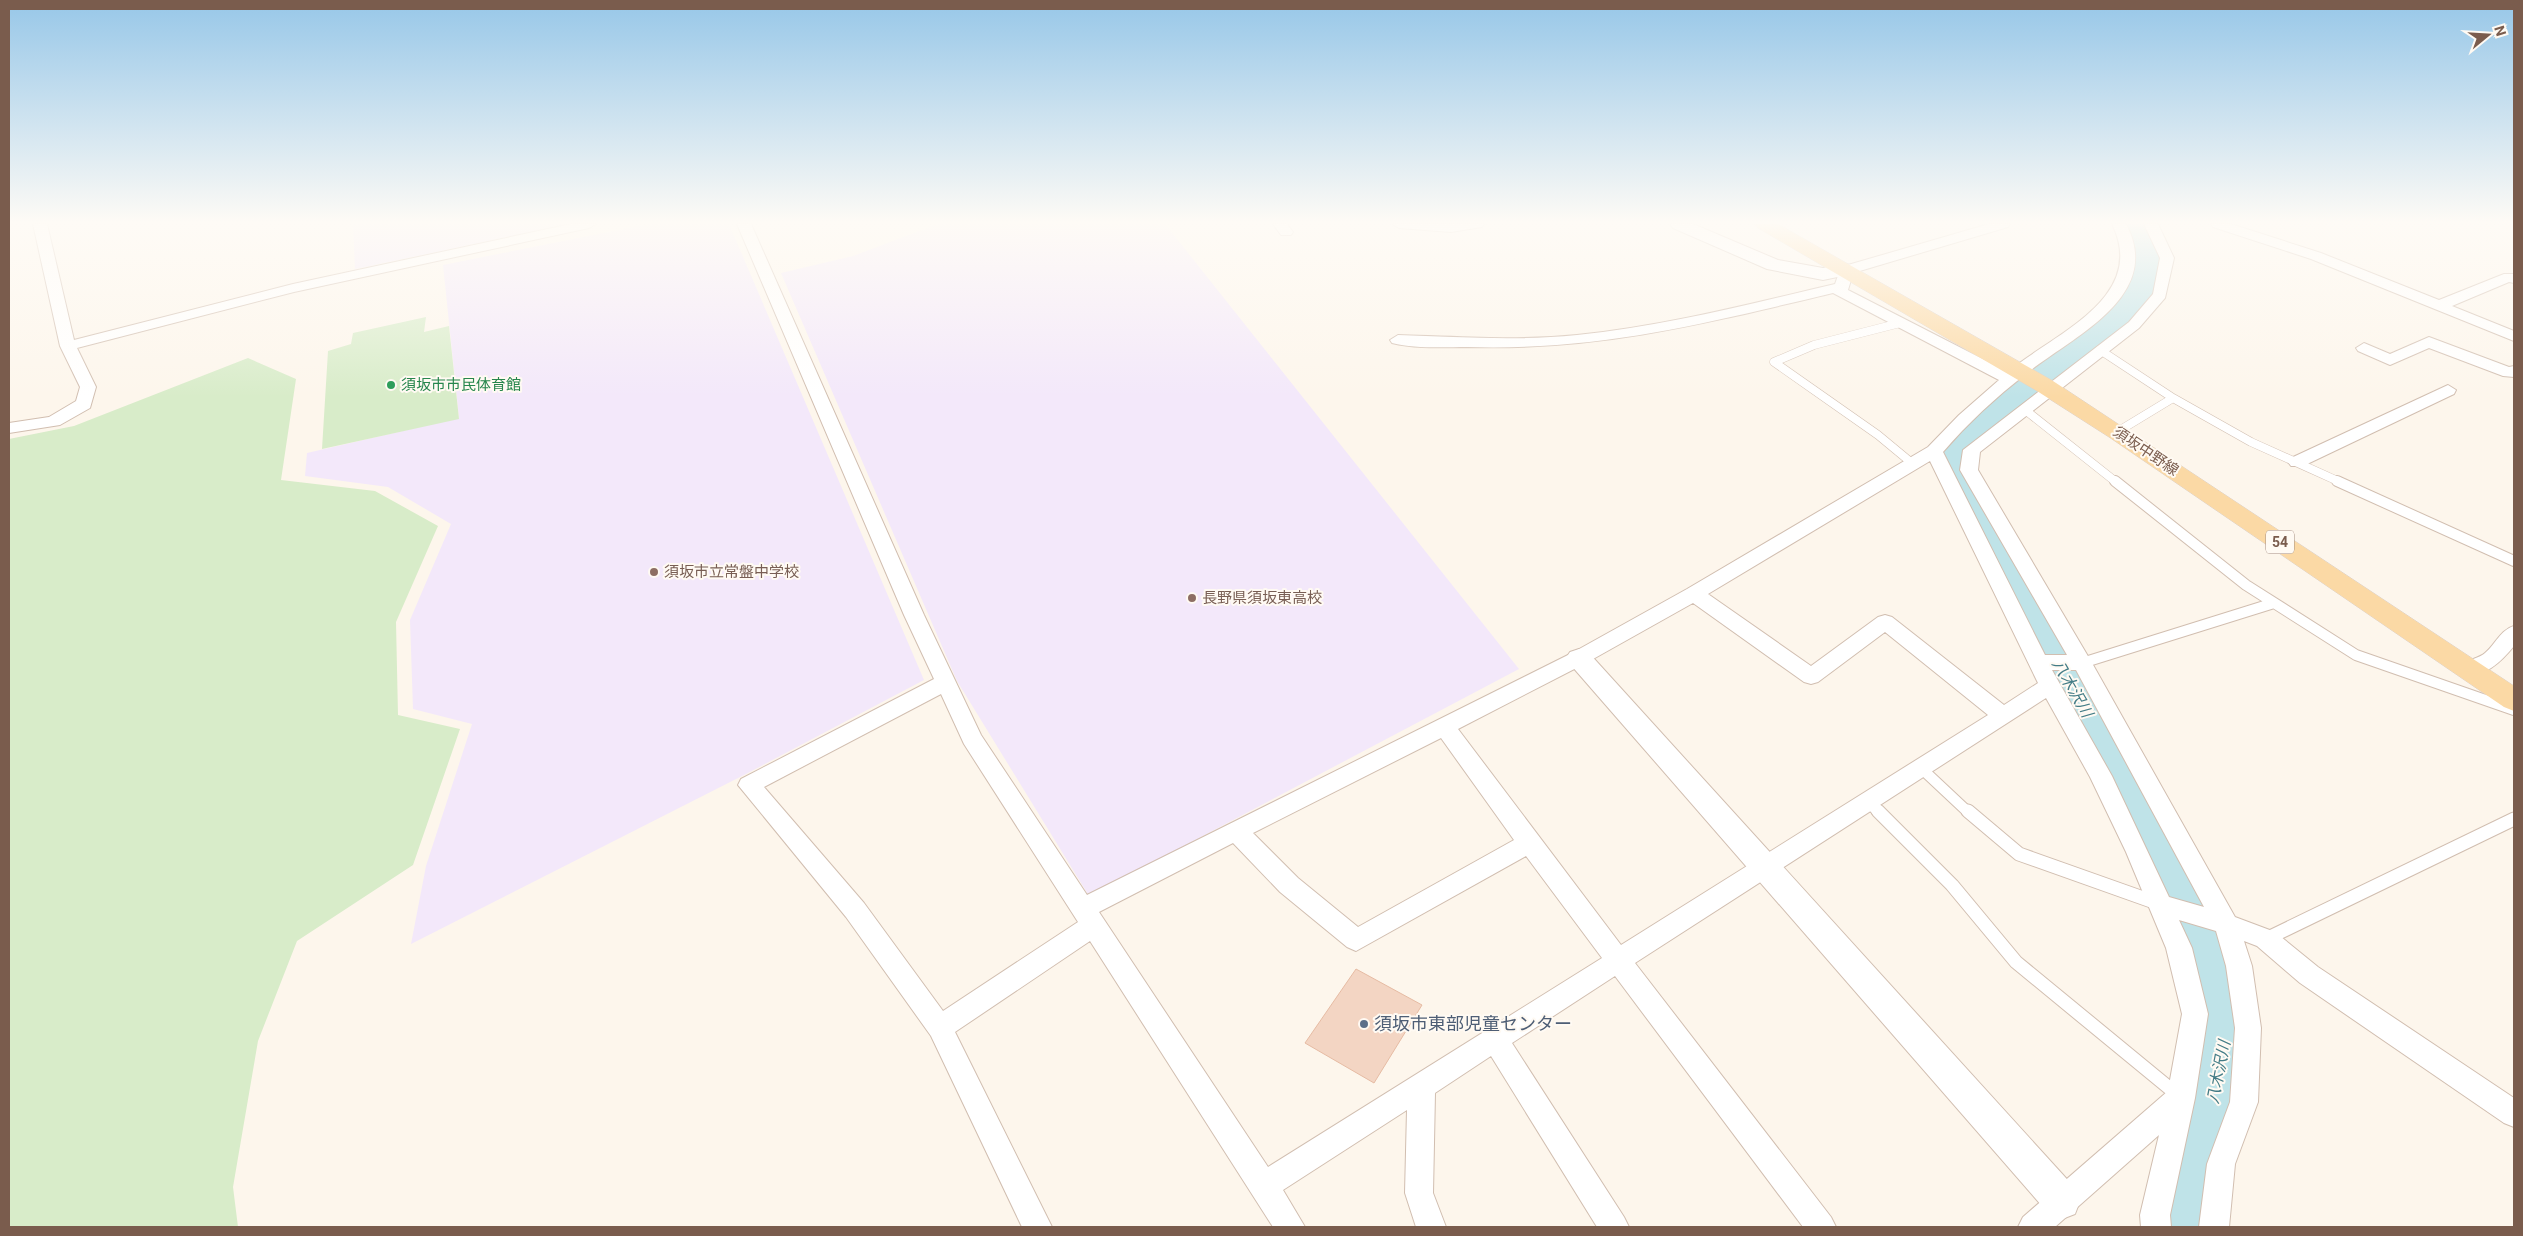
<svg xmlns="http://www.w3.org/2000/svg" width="2523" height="1236" viewBox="0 0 2523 1236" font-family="Roboto,'Noto Sans JP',sans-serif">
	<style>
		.education { fill: #f3e8fa }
		.green { fill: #d8ecc9 }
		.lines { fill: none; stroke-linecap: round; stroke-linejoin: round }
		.river { fill: #bfe3e8; fill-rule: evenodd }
		.building { fill: #f3d5c3; stroke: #e6bba3 }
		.service-far2-casing { stroke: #d1beb0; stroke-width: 9 }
		.service-far1-casing { stroke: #d1beb0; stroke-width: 12 }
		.service-casing { stroke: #d1beb0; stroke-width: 15 }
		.minor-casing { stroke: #d1beb0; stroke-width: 2 }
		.tertiary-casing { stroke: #d1beb0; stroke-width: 2 }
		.primary-casing { stroke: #dad1cd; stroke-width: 1 }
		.service-far2 { stroke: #fff; stroke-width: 8 }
		.service-far1 { stroke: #fff; stroke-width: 10 }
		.service { stroke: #fff; stroke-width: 13 }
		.minor { fill: #fff; fill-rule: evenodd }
		.tertiary { fill: #fff; fill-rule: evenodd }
		.primary { fill: #fbd9a5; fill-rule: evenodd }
		.leisure-dot { fill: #2e9e5b; stroke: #fffaf3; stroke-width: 2 }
		.education-dot { fill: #8d6e63; stroke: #fffaf3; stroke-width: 2 }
		.service-dot { fill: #5c6f8a; stroke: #fffaf3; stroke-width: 2 }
		.labels { text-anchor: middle; stroke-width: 4; stroke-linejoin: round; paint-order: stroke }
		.shield { fill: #fffaf3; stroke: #a28b7f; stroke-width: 1 }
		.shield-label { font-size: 14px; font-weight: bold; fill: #7a5c4d }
		.leisure-label { font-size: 15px; fill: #27864d; stroke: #fffaf3; text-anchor: start }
		.street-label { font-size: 15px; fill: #7a5c4d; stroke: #fffaf3 }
		.education-label { font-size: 15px; fill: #785e54; stroke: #fffaf3; text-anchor: start }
		.water-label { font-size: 16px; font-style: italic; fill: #437c86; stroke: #fffaf3 }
		.near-service-label { font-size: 18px; fill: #4e5e75; stroke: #fffaf3; text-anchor: start }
	</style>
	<rect width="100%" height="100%" fill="#fdf6ec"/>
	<path class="education" d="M353 224H570L355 269Z
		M649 224H729L924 680 744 775 411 944 426 866 472 724 413 709 410 620 451 524 388 487 305 476 307 453 459 418 443 265Z
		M938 224H1165L1519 669 1089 896 957 681 781 273 853 256Z"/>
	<path class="green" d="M426 317 424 332 449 326 459 419 322 449 328 351 351 344 353 333Z
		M248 358 296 379 281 480 375 491 438 526 396 622 398 715 460 729 413 865 297 941 258 1041 233 1187 238 1227H9V439L74 426Z"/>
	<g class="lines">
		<path class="river" d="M2120 224H2150C2166 251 2163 282 2146 307L2080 365 1985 441 1973 458 2037 588 2130 745 2239 954 2255 1033 2246 1096 2226 1159 2220 1199V1227H2156V1199L2164 1159 2186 1096 2197 1033 2184 954 2089 759 1995 588 1935 458 1958 425 2056 351 2120 295 2127 282 2130 262 2124 231Z"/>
	</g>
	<path class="building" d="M1356 969 1422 1005 1374 1083 1305 1043Z"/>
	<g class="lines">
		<g class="service-far2-casing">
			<path id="service-far2" d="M1900 323 1814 345 1774 362 1878 435 1913 464
				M2100 350 2173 398 2117 432
				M2173 398 2251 442 2340 482
				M2024 409 2116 482"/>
		</g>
		<g class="service-far1-casing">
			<path id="service-far1" d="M2115 481 2246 585 2356 655 2514 710
				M2337 481 2514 561
				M2082 663 2274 603
				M1921 768 1969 813
				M1868 802 1879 813"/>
		</g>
		<g class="service-casing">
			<path id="service" d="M1878 811 1952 885 2016 962 2179 1096
				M1968 811 2019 854 2157 903
				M2266 939 2514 819"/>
		</g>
		<g class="minor-casing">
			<path id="minor" d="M33 224H47L74 340 293 284 571 224H596L589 228 294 292 77 348 96 387 90 408 60 425 9 433V423L49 417 76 401 80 387 60 346Z
				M737 224H751L924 615 981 735 1087 895 1572 653 1687 589 1928 447 1959 415 1999 380 1833 293C1707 323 1599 351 1468 347 1444 347 1416 349 1392 343L1390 340 1398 335C1458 337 1518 341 1577 335 1665 326 1749 304 1835 284L1841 267 1989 224H2010L2008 227 1853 273 1848 290 2008 372C2053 334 2149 298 2112 224H2126C2165 297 2071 337 2026 374 1996 397 1968 423 1943 452L2045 655H2067L1960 470 1963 450 2129 322 2153 294 2160 258 2144 224H2158L2174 258 2165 298 2139 328 1980 452 1978 470 2092 663 2235 917 2275 932 2318 967 2514 1098V1127L2504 1123 2300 983 2257 946 2244 941 2252 966 2261 1028 2258 1102 2235 1164 2229 1227H2199L2207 1164 2230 1102 2235 1028 2226 966 2216 931 2179 920 2192 948 2208 1014 2195 1098 2170 1215 2171 1227H2141L2140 1215 2159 1135 2055 1227H2018L2023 1217 2168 1091 2182 1014 2166 948 2126 852 2090 777 2046 698 1635 963 1831 1217 1836 1227H1803L1615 976 1512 1043 1624 1217 1629 1227H1597L1491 1056 1435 1093 1433 1193 1446 1227H1416L1405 1193 1407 1110 1283 1190 1305 1227H1273L1090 941 955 1032 1052 1227H1022L931 1036 846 917 738 785 741 779 934 679 904 615ZM1930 461 2038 683 2004 705 1892 617 1885 615 1878 617 1811 666 1708 594ZM1693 603 1804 682 1811 684 1818 682 1885 632 1988 715 1621 945 1458 729 1586 663ZM2052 670H2076L2204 907 2169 897 2112 776ZM941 694 964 744 1078 922 943 1011 864 903 764 787ZM1441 738 1514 840 1358 927 1298 878 1253 833ZM1233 843 1280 892 1347 947 1356 951 1526 856 1602 958 1268 1167 1099 912Z
				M1273 224H1287L1293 232 1291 235H1281Z
				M1392 224H1484L1482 227 1451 232 1399 228Z
				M2211 224H2231L2321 253 2439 300 2504 274H2514V283L2509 282 2452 306 2514 331V341L2311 259 2213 227Z
				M2429 337 2509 367 2514 366V377L2503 376 2429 348 2390 365 2358 351 2356 348 2364 343 2390 354Z
				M2448 385 2456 390 2454 394 2303 466H2291L2288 462 2291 458Z
				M2514 626V646C2502 661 2483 680 2462 674L2459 669C2464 659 2477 660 2485 653 2496 644 2500 630 2514 626Z"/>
		</g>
		<g class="tertiary-casing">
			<path id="tertiary" d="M1670 224H1693L1778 260 1823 268 1846 264 1852 266 1855 270 1852 274 1823 280 1767 269 1673 228Z
				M1579 649 1588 652 2075 1188 2080 1201 2075 1214 2062 1219 2049 1214 1570 664 1566 658 1570 652Z"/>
		</g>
		<g class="primary-casing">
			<path id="primary" d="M1755 224H1778L2053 381 2514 686V711L2504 707 2109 437 2037 391 1758 228Z"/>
		</g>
		<use href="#service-far2" class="service-far2"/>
		<use href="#service-far1" class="service-far1"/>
		<use href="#service" class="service"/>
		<use href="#minor" class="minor"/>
		<use href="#tertiary" class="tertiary"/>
		<use href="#primary" class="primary"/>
	</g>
	<linearGradient id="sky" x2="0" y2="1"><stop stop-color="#97c7e8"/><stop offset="0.56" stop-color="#fefbf6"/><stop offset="1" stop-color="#fefbf6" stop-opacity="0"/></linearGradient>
	<rect width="2523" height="397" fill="url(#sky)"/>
	<circle class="leisure-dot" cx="391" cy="385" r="5"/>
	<g class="education-dot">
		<circle cx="654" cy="572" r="5"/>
		<circle cx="1192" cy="598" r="5"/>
	</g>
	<circle class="service-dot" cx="1364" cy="1024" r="5"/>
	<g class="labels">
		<rect class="shield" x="2266" y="530.5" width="28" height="23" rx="4"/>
		<g class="shield-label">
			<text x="2280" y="547">54</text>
		</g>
		<g class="leisure-label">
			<text x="401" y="390">須坂市市民体育館</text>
		</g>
		<g class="street-label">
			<text transform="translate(2146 451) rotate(34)" y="5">須坂中野線</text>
		</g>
		<g class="education-label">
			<text x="664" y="577">須坂市立常盤中学校</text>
			<text x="1202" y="603">長野県須坂東高校</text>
		</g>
		<g class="water-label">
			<text transform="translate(2073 688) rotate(60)" y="6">八木沢川</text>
			<text transform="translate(2218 1072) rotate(-79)" y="6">八木沢川</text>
		</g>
		<g class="near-service-label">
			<text x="1374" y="1030">須坂市東部児童センター</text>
		</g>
	</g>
	<rect width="2523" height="1236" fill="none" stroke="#7a5c4d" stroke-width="20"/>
	<g transform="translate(2488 35) rotate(72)" stroke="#fffaf3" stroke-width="4" paint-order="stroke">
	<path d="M0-4L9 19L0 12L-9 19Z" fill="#7a5c4d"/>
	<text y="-8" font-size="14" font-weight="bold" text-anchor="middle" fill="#7a5c4d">N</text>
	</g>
</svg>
